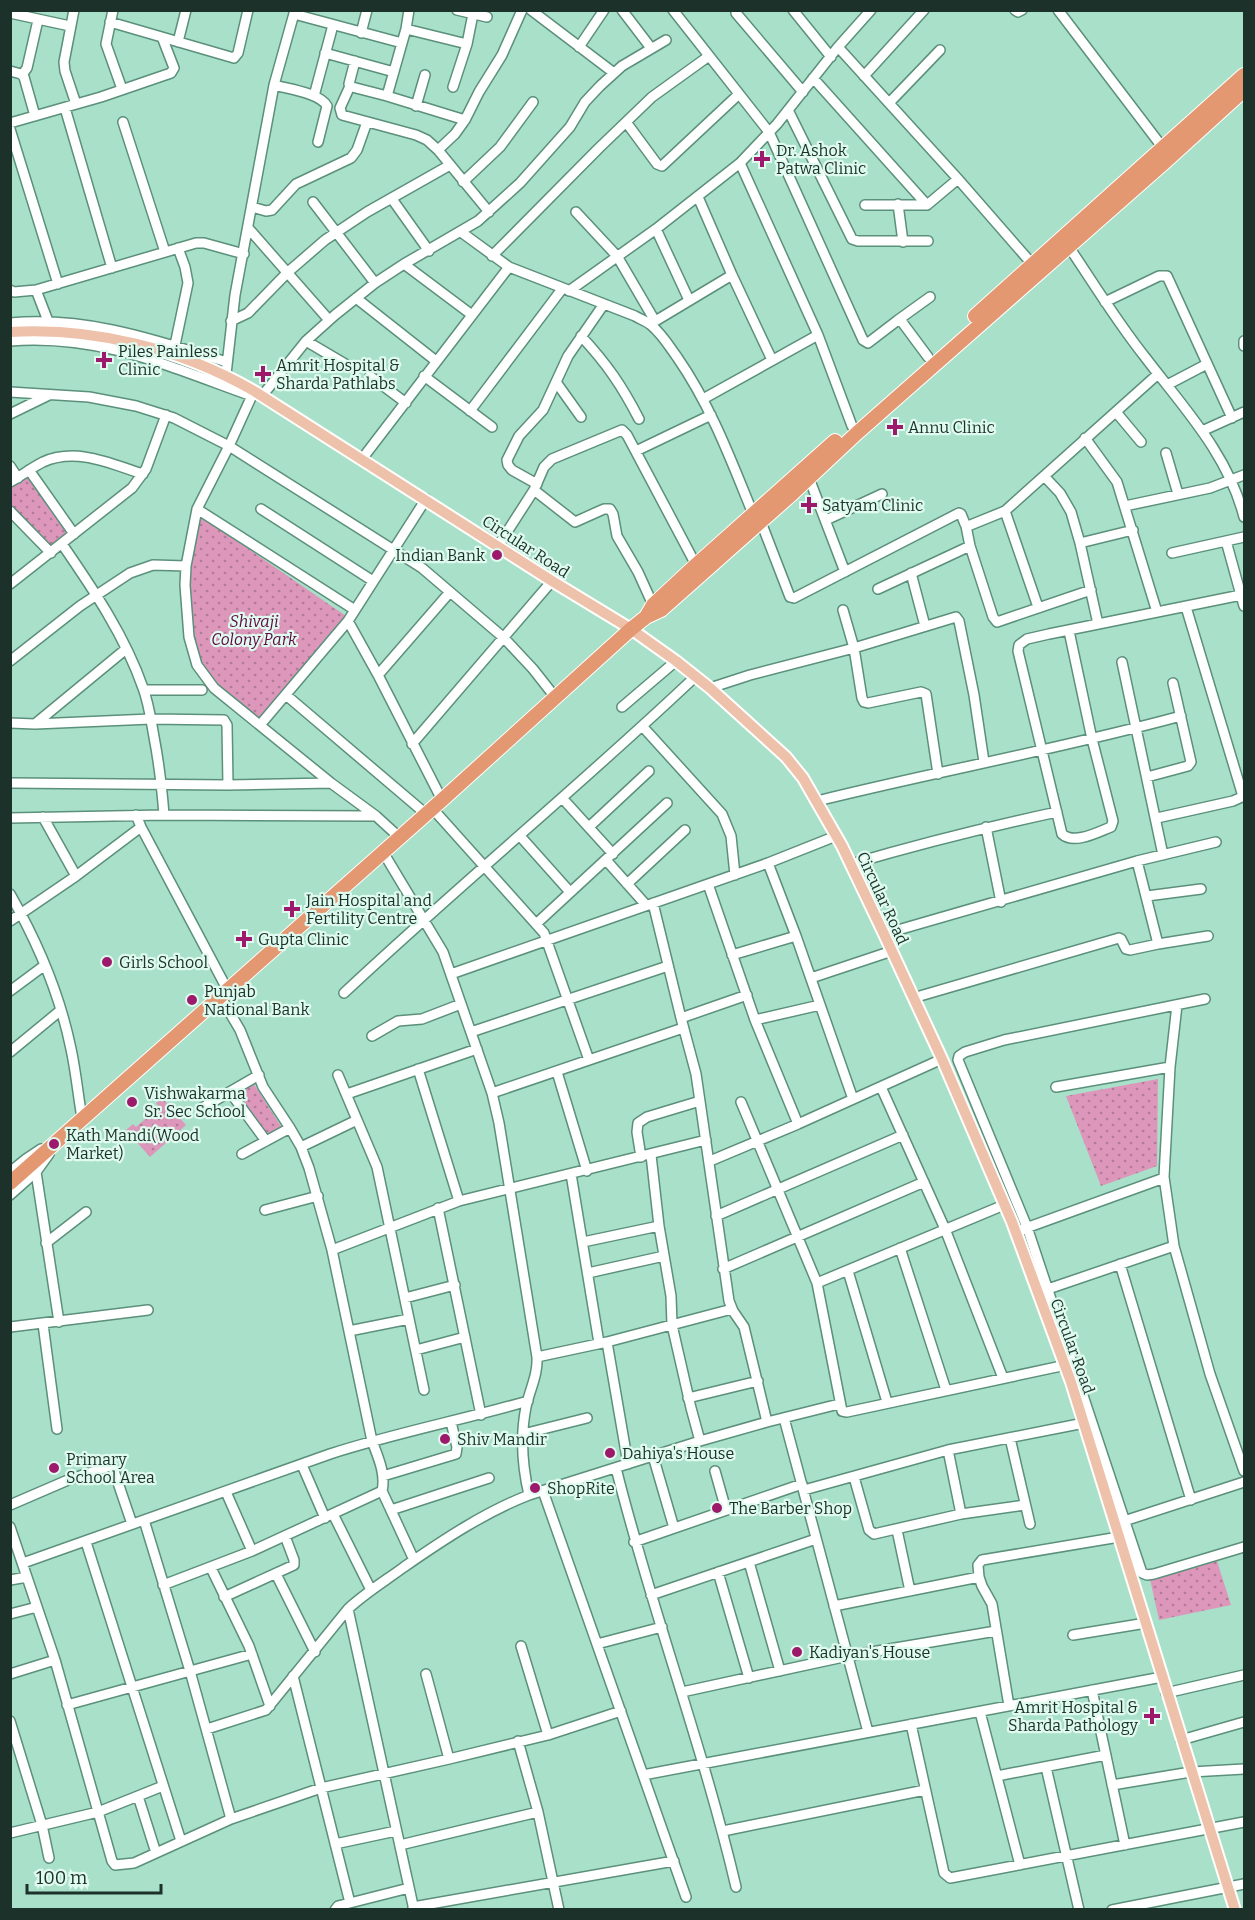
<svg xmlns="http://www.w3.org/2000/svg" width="1255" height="1920" viewBox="0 0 1255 1920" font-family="Bitter,serif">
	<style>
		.park { fill: url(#park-dots) }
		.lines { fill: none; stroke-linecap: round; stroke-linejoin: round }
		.minor-casing { stroke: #5b907b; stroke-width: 12 }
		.major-casing { stroke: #fff; stroke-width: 14 }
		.highway-casing { stroke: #fff; stroke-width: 16 }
		.minor { stroke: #fff; stroke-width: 9 }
		.major { stroke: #eec1aa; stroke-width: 10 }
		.highway { stroke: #e39871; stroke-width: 14 }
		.poi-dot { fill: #9c196c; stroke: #dffaee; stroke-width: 2 }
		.labels { text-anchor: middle; stroke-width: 4.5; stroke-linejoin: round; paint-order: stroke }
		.poi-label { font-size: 16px; fill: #1b3129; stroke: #dffaee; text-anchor: start }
		.street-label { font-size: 16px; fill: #1b3129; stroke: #dffaee }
		.park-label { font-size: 16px; font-style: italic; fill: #620842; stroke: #dffaee }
	</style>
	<defs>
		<pattern id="park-dots" width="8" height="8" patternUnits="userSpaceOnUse" patternTransform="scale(1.5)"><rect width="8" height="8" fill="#dd97bb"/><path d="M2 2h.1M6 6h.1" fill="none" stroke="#b27c98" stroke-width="1.8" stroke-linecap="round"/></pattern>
	</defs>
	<rect width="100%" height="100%" fill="#a9e0c9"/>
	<path class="park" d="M28 473 71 534 51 550 11 509 10 485Z
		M192 510 346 616 260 725 210 684 189 637 186 570Z
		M1158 1079 1157 1166 1101 1186 1066 1096Z
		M252 1081 282 1128 264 1137 232 1095Z
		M162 1098 186 1125 150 1157 126 1130 133 1124 136 1127 159 1107 156 1103Z
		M1216 1558 1231 1605 1159 1620 1150 1579Z"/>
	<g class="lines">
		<g class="minor-casing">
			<path id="minor" d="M74 10 64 62 65 71 76 104
				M113 10 106 44 122 89
				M457 10 487 17
				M531 10 614 73
				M622 10 651 48
				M673 10 769 132 863 340 868 343 898 320 902 322 928 357
				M793 10 831 57
				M1015 10 1018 12 1022 10
				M1058 10 1163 148
				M10 13 70 26
				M736 13 803 92
				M294 14 402 43
				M110 22 234 58 238 53 248 10
				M406 29 467 44
				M361 33 367 10
				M178 42 186 10
				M579 47 604 10
				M838 47 958 179 1033 265
				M325 53 394 72
				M355 61 349 84 352 87 387 96 465 120
				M10 71 21 74 24 77 35 116
				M22 75 27 68 38 20
				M864 76 924 10
				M813 78 927 205
				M274 85C288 89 320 93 327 106L318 142
				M350 86 340 108 342 115 416 135 427 140 438 150 489 212
				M453 87 467 44 473 14
				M314 96 333 25
				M387 96 406 29 409 10
				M890 102 940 50
				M416 106 425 75
				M65 108 112 268
				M788 110 852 239 858 241H928
				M123 122 165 252
				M626 122 657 164 662 166 739 94
				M10 123 101 97 171 73 174 68 162 37
				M10 129 58 284
				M438 150 455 134 465 120 479 92 502 55 522 10
				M740 163 818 335 852 426 857 433
				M463 182 500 147 533 102
				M698 197 732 275 772 360
				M392 199 429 251
				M313 202 375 283
				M898 204 903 242
				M865 205H927L958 179
				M252 207 266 211 272 210 296 184 351 158 357 150 367 122
				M576 212 617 256 655 321
				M249 229 329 320
				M656 229 689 300
				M461 232 509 267 635 316C640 319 646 321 651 325 662 334 669 346 677 357 711 406 731 460 753 514
				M1069 247C1094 284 1117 322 1145 357 1183 407 1228 454 1244 517
				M492 256 599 148 652 97 709 56
				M404 264 472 315
				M10 290 14 292 36 290 196 243H204L244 254
				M36 290 48 321
				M569 291 656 229 740 163 777 124 838 47 871 10
				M356 298 436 361
				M1105 302 1159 276H1167L1232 418
				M898 320 930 297
				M231 321 248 313 288 272 325 240 367 212 450 165
				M10 323C85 316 153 339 223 361
				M652 323 732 275
				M581 336C607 364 622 386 639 419
				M10 341C101 334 170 367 252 396
				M306 341 345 364
				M1244 341V346
				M175 345 188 283 185 267 178 248
				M226 374 235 295 274 85 295 10
				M370 376 406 403
				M424 376 492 427
				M556 382 581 417
				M1167 385 1207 364
				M254 391 229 446 197 509 186 566 185 585 189 637 197 665 214 688 331 783 376 816 399 837
				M10 392 89 397 136 406 174 418 229 446 422 568 504 638 533 669 555 697
				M262 396 306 341 335 315 375 283 404 264 478 221 520 183 570 127 585 102 600 86 622 66 666 40
				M703 399 818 335
				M470 411 562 289
				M1116 412 1141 442
				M10 414 49 395
				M1202 431 1244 412
				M1085 438 1117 482 1157 612
				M636 451 711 415
				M1166 453 1178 494
				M362 459 509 267
				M10 466 18 478
				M29 470 74 534
				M1044 476 1060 493 1071 512 1080 543 1098 624
				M809 478 845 572
				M10 482C21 476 31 468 43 462 77 447 111 464 143 474
				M537 484 512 470 508 465 507 460 519 436 543 410 568 356 604 304
				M534 490 575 522 604 509H610L613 514 617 536 638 572 653 605
				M1125 506 1210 488 1244 475
				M197 509 355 610
				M261 509 373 581
				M10 511 51 553
				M1005 511 1038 607
				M826 520 882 494
				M761 522 790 597 794 598 959 513 961 514 965 524 968 526 1005 511 1158 374
				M966 526 970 546 993 617 997 622 1091 590
				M1226 541 1244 606
				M1080 543 1133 530
				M498 546 534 490 544 467 552 459 622 430 627 435 696 565
				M1172 553 1244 537
				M911 573 925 626
				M10 584 132 488 146 469 166 415
				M878 589 970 546
				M1186 607 1242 793 1244 796
				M843 610 854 648 862 698 864 702 868 703 921 692 926 694 938 774
				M348 621 378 675 442 800
				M1069 631 1092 739 1113 821 1111 827C1098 832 1074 845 1062 834L1018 651 1019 645 1027 639 1049 634 1241 595
				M10 661 80 606 130 573 153 565 186 566
				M1122 662 1163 855
				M378 675 450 592
				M710 688 750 675 854 648 956 617 959 621 974 695 984 762
				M144 690H202
				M286 695 426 814
				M622 707 676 661
				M10 723 35 724 151 719 224 720 227 725 228 785
				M35 724 126 649
				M260 725 348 621 426 499
				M643 727 722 814 731 836 735 875
				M412 744 552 581
				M1147 777 1188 766 1191 762 1173 683
				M10 783 228 785 331 783
				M563 799 613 854
				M817 801C938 771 1060 749 1181 716
				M432 808 544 933 589 1060
				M136 815 141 827 227 989
				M164 815 375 816
				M43 817 76 876
				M10 818 164 815C162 789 159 763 154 737 151 721 149 704 143 688 125 636 93 589 62 544
				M1157 818 1233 801 1244 796
				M589 827 649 771
				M986 827 1001 902
				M520 836 570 892
				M383 852 443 952 492 1093 499 1123 537 1357C538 1375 530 1389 526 1407 520 1437 522 1465 529 1495
				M606 860 646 905
				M1137 861 1158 944
				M768 863 796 936 853 1099
				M851 864C919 844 987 827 1057 812
				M627 884 685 830
				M708 884 755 1020 798 1124
				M10 894C38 943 60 995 71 1049 76 1072 78 1095 82 1118
				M1147 896 1201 889
				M653 903 681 1018 696 1074 729 1301 733 1311 744 1327 767 1422
				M10 921 76 876 141 827
				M536 924 667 803
				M884 934 1137 861 1216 842
				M732 955 796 936
				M451 974 768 863 836 836
				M811 978 892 951
				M10 991 45 965
				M344 993C459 885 581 785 696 676
				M220 996 240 1030 263 1087 290 1128 301 1147 309 1168 332 1250 372 1441C378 1457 386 1474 382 1491L414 1560
				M913 998 1119 938 1121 939 1126 949 1130 950 1158 944 1208 936
				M1205 999 1004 1040 965 1052 959 1056 958 1060 1027 1227 1142 1573 1147 1575 1154 1574 1244 1547
				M1177 1005 1170 1067 1164 1177 1174 1246 1210 1374 1244 1471
				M681 1018 747 995
				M755 1020 820 1005
				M471 1032 668 966
				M372 1036 398 1021 422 1019 461 1004
				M10 1052 61 1010
				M418 1069 459 1201
				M557 1072 587 1171
				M338 1075 377 1167 424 1390
				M881 1087 945 1229 1003 1378
				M1056 1087 1170 1067
				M230 1092 266 1141
				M492 1093 683 1028
				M347 1094 477 1049
				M741 1102 817 1283 842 1411 847 1412 1066 1365
				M202 1108 259 1075
				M301 1147 357 1120
				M49 1154 36 1172 59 1322
				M242 1154 290 1128
				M651 1155 659 1226 671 1296 672 1325 691 1408 700 1441
				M641 1157 637 1132 638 1123 647 1117 700 1101
				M710 1161 798 1124 942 1059
				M10 1172 26 1159 41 1149
				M571 1174 599 1343
				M10 1195 36 1172
				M438 1208 481 1415
				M265 1210 318 1196
				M716 1216 903 1135
				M1015 1232 1164 1178
				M583 1242 659 1226
				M46 1243 86 1212
				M900 1248 946 1390
				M332 1250 459 1201 706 1140
				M1120 1264 1191 1500
				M723 1269 924 1182
				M848 1271 887 1402
				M588 1273 664 1256
				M817 1283 1004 1205
				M1048 1289 1174 1246
				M405 1298 455 1285
				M43 1324 57 1429
				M10 1327 148 1310
				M349 1331 409 1319
				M607 1342 628 1464
				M416 1350 465 1337
				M537 1357 607 1342 732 1309
				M688 1398 758 1381
				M784 1418 868 1732
				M523 1434 587 1418
				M1010 1438 1030 1524
				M948 1450 961 1514
				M653 1456 674 1528
				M302 1465 325 1518
				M616 1468C651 1609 703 1746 736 1887
				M715 1471 726 1510
				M383 1476 456 1454 457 1447 451 1422
				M854 1477 869 1530 874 1534 961 1514 1025 1505
				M804 1490 948 1450 1084 1423
				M543 1491 686 1897
				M226 1492 252 1551
				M10 1505 68 1480 110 1466 113 1468 132 1524
				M391 1510 489 1478
				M333 1514 371 1590
				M144 1520 190 1671 231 1819
				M1121 1522 1244 1482
				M10 1527 55 1660 112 1861 115 1865 134 1863 231 1819 321 1788 449 1759 548 1735 621 1711
				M897 1530 910 1591
				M86 1542 181 1841
				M634 1542 802 1484
				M749 1562 780 1671
				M23 1563 330 1454C395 1433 462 1420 528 1401
				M211 1568 249 1646 270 1706
				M718 1572 749 1678
				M276 1574 315 1652
				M979 1577 978 1565 982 1560 1119 1537
				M10 1580 27 1577
				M163 1585 252 1551 382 1491
				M651 1595 816 1539
				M224 1597 294 1565V1560L285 1536
				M834 1606 979 1577 982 1586 992 1604 1009 1706
				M348 1609 414 1910
				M10 1614 37 1607
				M1073 1635 1146 1623
				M597 1644 662 1627
				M521 1646 548 1735
				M10 1674 55 1660
				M426 1674 449 1759
				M293 1676 350 1903
				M1092 1690 1125 1845
				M682 1692 848 1656 996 1631
				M1166 1693 1244 1675
				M67 1705 252 1654
				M980 1712 1020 1865
				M10 1721 42 1825 49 1858
				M911 1724 944 1873 950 1878 1244 1822
				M207 1729 266 1710 348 1609C365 1593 385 1581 404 1567 443 1540 485 1512 529 1495L700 1441 767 1422 839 1404
				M1181 1740 1244 1722
				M518 1741 538 1812 559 1910
				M1046 1767 1079 1910
				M643 1775 1162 1677
				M997 1776 1106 1755
				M1112 1785 1191 1772 1244 1769
				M138 1796 156 1853
				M723 1831 925 1790
				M10 1833 98 1812 163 1786
				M335 1844 396 1831
				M400 1845 538 1812
				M413 1907 674 1861
				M335 1910 338 1906 409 1888
				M1112 1910 1244 1884"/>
		</g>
		<g class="major-casing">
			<path id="major" d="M10 332C95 327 181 349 254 391L552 581 631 629 676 661 710 688 786 757 803 778 842 846 884 934 942 1059 1012 1222 1071 1382 1235 1910"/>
		</g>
		<g class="highway-casing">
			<path id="highway" d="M975 316 1244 75
				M646 617 653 605 696 565 835 441
				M10 1183 442 800 631 629 646 617 661 610 793 493 857 433 1166 161 1244 90"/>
		</g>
		<use href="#minor" class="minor"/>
		<use href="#major" class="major"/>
		<use href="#highway" class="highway"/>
	</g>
	<g class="poi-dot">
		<path d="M759 150h6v6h6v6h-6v6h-6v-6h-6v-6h6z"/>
		<path d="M101 351h6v6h6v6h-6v6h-6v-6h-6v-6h6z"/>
		<path d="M260 365h6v6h6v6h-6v6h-6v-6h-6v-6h6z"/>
		<path d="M892 418h6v6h6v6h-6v6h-6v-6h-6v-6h6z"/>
		<path d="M806 496h6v6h6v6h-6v6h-6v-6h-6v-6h6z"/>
		<circle cx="497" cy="555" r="6"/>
		<path d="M289 900h6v6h6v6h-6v6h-6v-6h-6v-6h6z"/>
		<path d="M241 930h6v6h6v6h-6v6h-6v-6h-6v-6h6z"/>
		<circle cx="107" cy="962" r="6"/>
		<circle cx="192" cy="1000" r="6"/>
		<circle cx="132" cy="1102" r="6"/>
		<circle cx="54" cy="1144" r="6"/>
		<circle cx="445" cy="1439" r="6"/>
		<circle cx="610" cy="1453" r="6"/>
		<circle cx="54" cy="1468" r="6"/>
		<circle cx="535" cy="1488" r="6"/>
		<circle cx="717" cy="1508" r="6"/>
		<circle cx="797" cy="1652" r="6"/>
		<path d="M1149 1707h6v6h6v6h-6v6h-6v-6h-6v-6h6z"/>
	</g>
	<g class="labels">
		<g class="poi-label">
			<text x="776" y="156">Dr. Ashok<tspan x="776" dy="18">Patwa Clinic</tspan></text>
			<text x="118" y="357">Piles Painless<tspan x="118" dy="18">Clinic</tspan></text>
			<text x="276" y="371">Amrit Hospital &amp;<tspan x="276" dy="18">Sharda Pathlabs</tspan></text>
			<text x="908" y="433">Annu Clinic</text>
			<text x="822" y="511">Satyam Clinic</text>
			<text x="485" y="561" text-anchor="end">Indian Bank</text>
			<text x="306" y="906">Jain Hospital and<tspan x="306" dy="18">Fertility Centre</tspan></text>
			<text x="258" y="945">Gupta Clinic</text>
			<text x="119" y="968">Girls School</text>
			<text x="204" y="997">Punjab<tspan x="204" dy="18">National Bank</tspan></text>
			<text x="144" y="1099">Vishwakarma<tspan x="144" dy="18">Sr. Sec School</tspan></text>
			<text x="66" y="1141">Kath Mandi(Wood<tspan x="66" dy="18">Market)</tspan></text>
			<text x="457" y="1445">Shiv Mandir</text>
			<text x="622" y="1459">Dahiya's House</text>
			<text x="66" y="1465">Primary<tspan x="66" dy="18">School Area</tspan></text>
			<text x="547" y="1494">ShopRite</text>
			<text x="729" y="1514">The Barber Shop</text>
			<text x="809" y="1658">Kadiyan's House</text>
			<text x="1138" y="1713" text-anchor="end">Amrit Hospital &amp;<tspan x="1138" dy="18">Sharda Pathology</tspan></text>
		</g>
		<g class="street-label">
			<text transform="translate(526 546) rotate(33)" y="6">Circular Road</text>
			<text transform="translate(883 898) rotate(65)" y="6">Circular Road</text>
			<text transform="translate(1073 1346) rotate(70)" y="6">Circular Road</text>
		</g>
		<g class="park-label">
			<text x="254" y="627">Shivaji<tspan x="254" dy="18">Colony Park</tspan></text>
		</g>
	</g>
	<rect width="1255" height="1920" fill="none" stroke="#1b3129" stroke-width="24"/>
	<path d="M27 1884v9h134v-9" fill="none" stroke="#1b3129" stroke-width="3"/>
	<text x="36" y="1884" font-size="18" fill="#1b3129" stroke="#dffaee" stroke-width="4.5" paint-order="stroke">100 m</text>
</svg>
